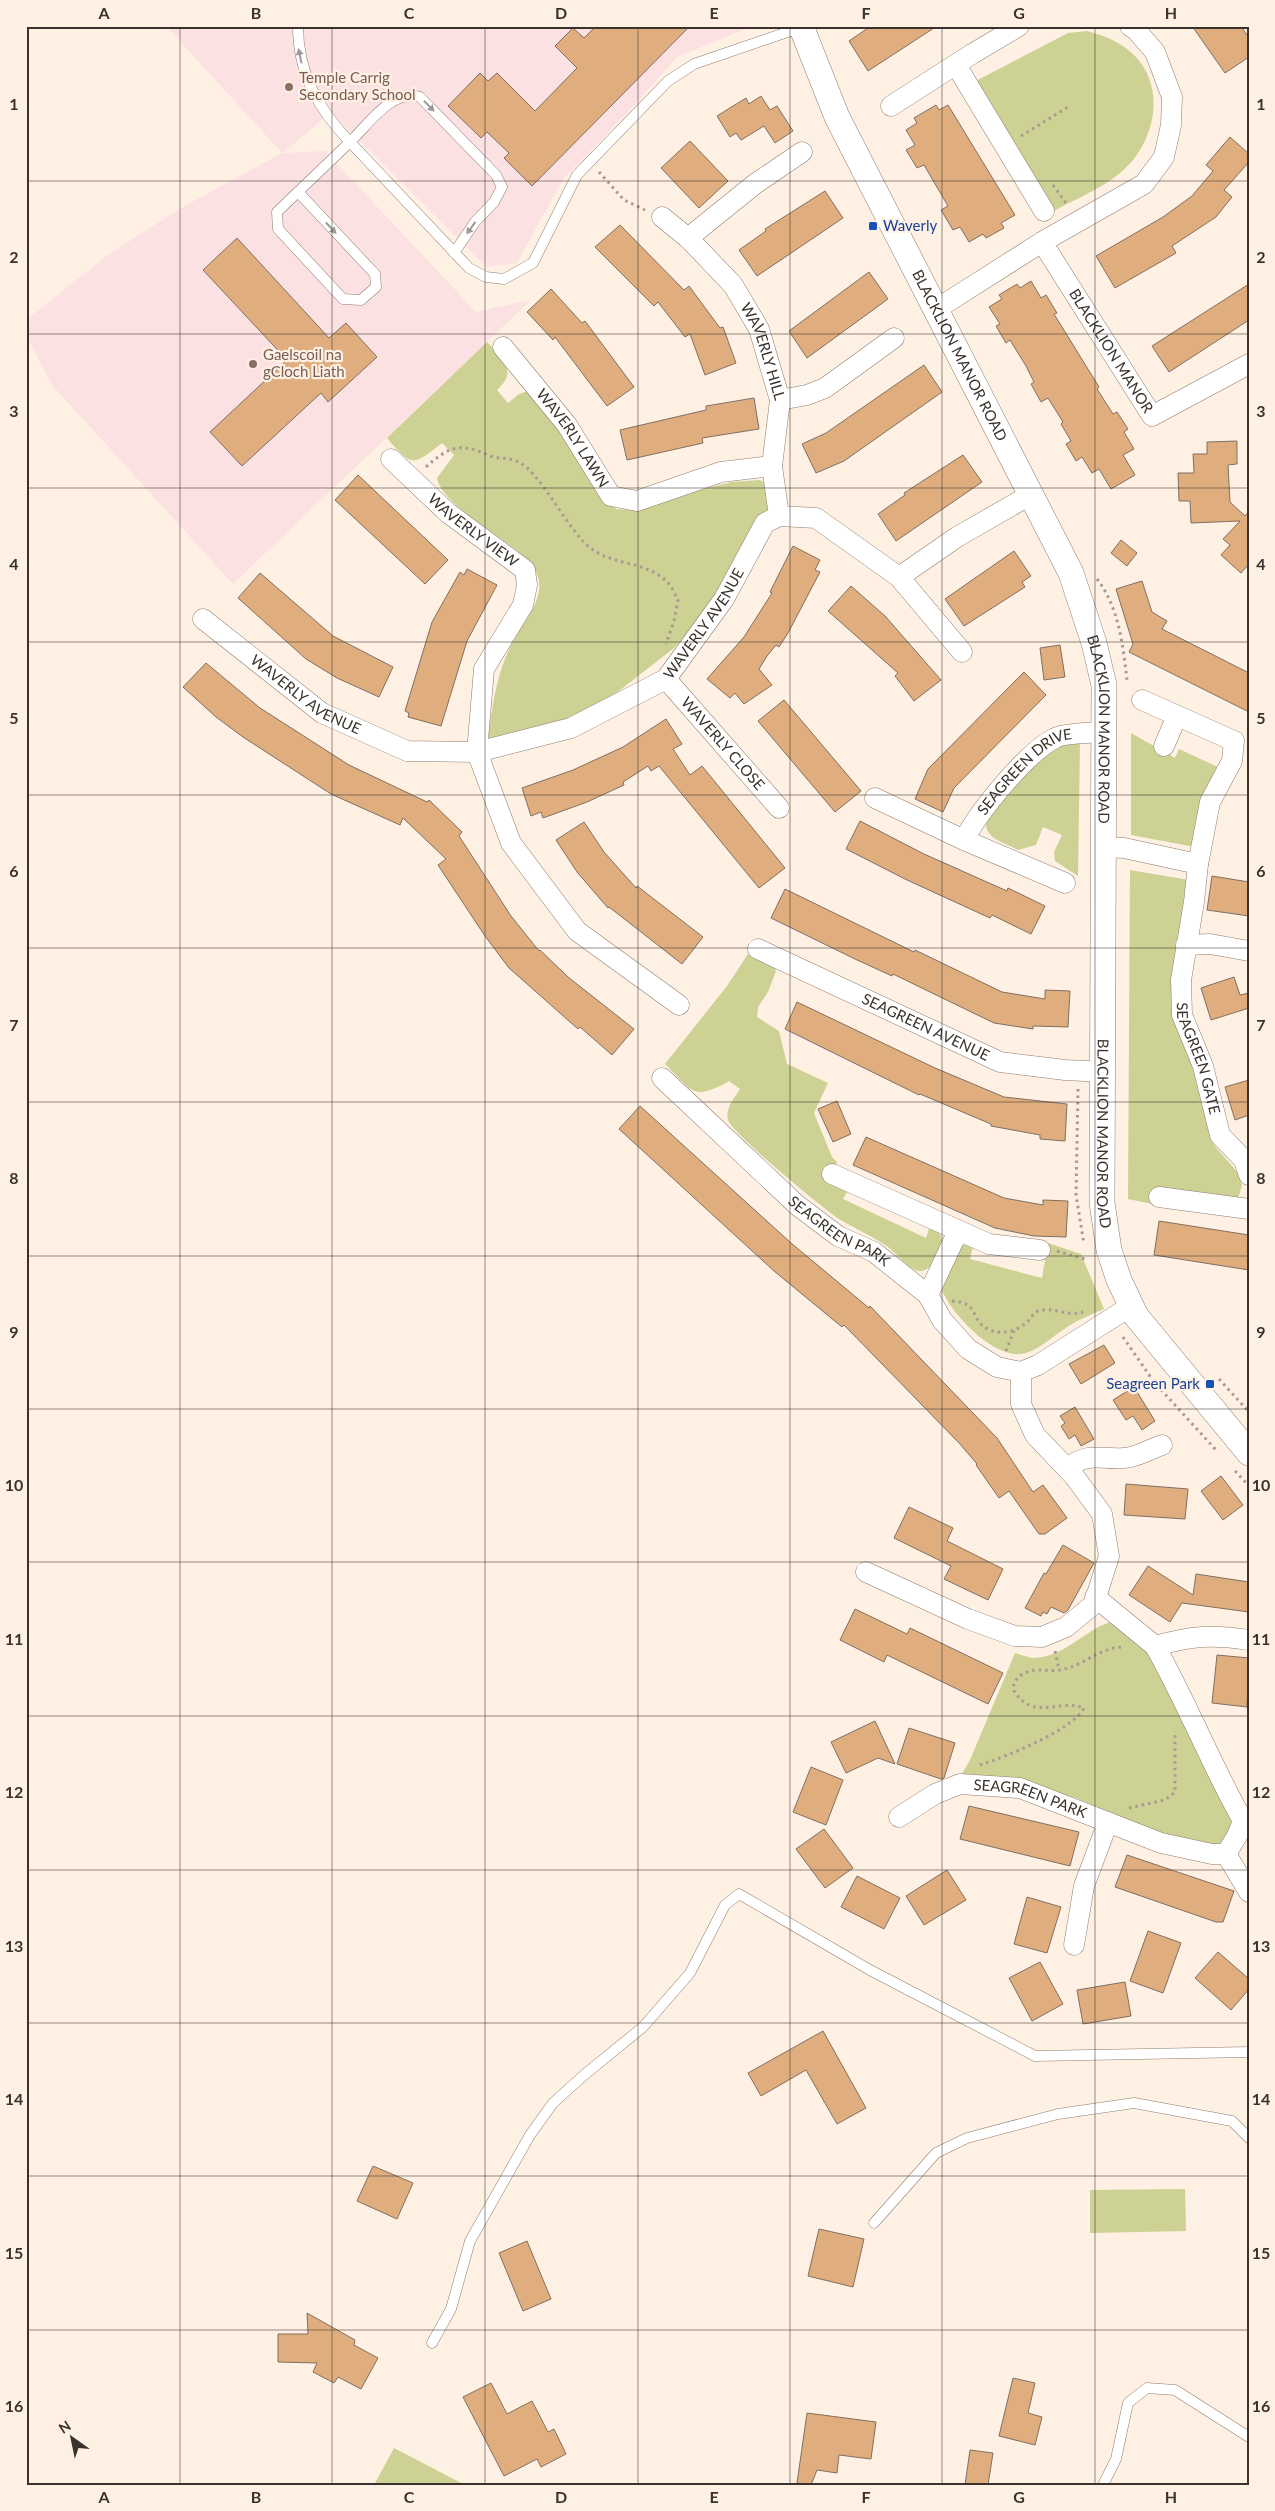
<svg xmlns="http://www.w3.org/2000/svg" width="1275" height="2511" viewBox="0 0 1275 2511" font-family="Lato,sans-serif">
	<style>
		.education { fill: #fce1e3 }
		.green { fill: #cdd193 }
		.building { fill: #dfad7e; stroke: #807062 }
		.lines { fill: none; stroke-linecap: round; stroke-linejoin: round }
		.service-casing { stroke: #8d7d6e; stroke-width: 11 }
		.minor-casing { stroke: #8d7d6e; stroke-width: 21 }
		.tertiary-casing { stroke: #8d7d6e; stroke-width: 26 }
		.path { stroke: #a69b91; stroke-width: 3; stroke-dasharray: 2.5 4; stroke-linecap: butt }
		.service { stroke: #fff; stroke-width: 10 }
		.minor { stroke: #fff; stroke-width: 20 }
		.tertiary { stroke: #fff; stroke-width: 25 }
		.oneway { fill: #9c9996 }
		.grid { fill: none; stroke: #3a332d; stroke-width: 1; stroke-opacity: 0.55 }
		.education-dot { fill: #8d6e63; stroke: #fef0e2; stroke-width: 2 }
		.transit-dot { fill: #1a4fb4; stroke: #fef0e2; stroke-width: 2 }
		.labels { text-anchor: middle; stroke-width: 4.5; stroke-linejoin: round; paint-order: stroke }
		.education-label { font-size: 15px; fill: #785e54; stroke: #fef0e2; text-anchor: start }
		.transit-label { font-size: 15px; fill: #164399; stroke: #fef0e2; text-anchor: start }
		.street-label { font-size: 15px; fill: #3a332d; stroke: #fef0e2 }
		.neatline { fill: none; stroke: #3a332d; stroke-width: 2 }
		.grid-label { font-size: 16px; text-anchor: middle; font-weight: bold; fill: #3a332d }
	</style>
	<rect width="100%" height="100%" fill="#fef0e2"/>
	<path class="education" d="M166 26H753L677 57 632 108 563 179 517 263 486 267 331 112 283 153 325 151 476 312 531 300 233 584 52 385 26 335V320L105 257 179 209 282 153Z"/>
	<path class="green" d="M1087 31C1105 36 1121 42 1134 55 1168 89 1154 146 1120 173 1101 189 1075 199 1054 211L974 82 1068 33Z
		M487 342C502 359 519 371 497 390L508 403 519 394 528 391 575 449 602 495 616 509 639 511 679 495 732 482 760 480 767 485 769 512 701 618 674 648 606 701 564 721 499 741 488 737C492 710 495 684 505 659 523 612 569 587 511 546 492 531 441 502 437 478L454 455 442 443C412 466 413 468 387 438Z
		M1131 733 1175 758 1179 749 1218 767 1195 847 1131 835Z
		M1080 739 1078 876 1055 861 1054 852 1062 835 1043 827 1036 845 1018 850C1001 841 981 838 987 816L1048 750Z
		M1130 870 1189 880 1188 1051 1213 1144 1238 1173 1242 1185 1238 1199 1162 1206 1128 1199Z
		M748 954 773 966 776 971 768 992 758 1007 757 1017 779 1031 787 1064 828 1083 814 1113 832 1157 837 1162 831 1178 850 1187 843 1199 926 1238 931 1223 939 1231 942 1241C938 1250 934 1269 922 1271 911 1273 897 1254 888 1247 873 1236 855 1229 839 1219 823 1209 731 1132 728 1120 725 1108 734 1099 740 1089L729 1081C692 1102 693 1091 665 1064L727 986Z
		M974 1242 970 1259 1042 1278 1048 1243 1081 1254 1104 1309C1093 1314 1082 1318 1072 1324 1058 1332 1042 1348 1026 1353 996 1362 952 1315 942 1290L954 1256 962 1246Z
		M1110 1622 1146 1647 1236 1825 1220 1848 1159 1833 1076 1798 1018 1781H958L970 1760 1015 1653C1021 1655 1029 1658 1034 1658 1065 1657 1083 1631 1110 1622Z
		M1185 2189 1186 2231 1090 2233V2190Z
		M394 2448 465 2485H374Z"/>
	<path class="building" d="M596 26H690L532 186 504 158 509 153 487 132 481 138 448 106 480 73 488 81 497 73 535 111 577 68 555 46 573 28 584 38Z
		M871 26H937L868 71 849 41Z
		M1192 26H1241L1249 38V57L1225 73Z
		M761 96 770 110 777 106 793 131 775 143 764 126 741 140 736 133 730 137 717 116 746 98 749 104Z
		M936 105 939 110 948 105 1015 215 1001 223 1004 228 986 238 983 234 969 242 960 227 953 230 941 210 948 206 924 165 917 168 906 150 915 145 906 130 917 123 914 118Z
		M1230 137 1249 154V162L1224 190 1232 197 1216 217 1172 246 1176 253 1115 288 1096 256 1163 217 1192 196 1213 171 1206 165Z
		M690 141 728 181 699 208 661 168Z
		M825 191 843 218 757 276 739 250 766 231 765 229Z
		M620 225 684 290 689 286 720 328 723 327 736 363 705 375 690 334 685 337 658 302 654 306 595 247Z
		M237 238 329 338 346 323 377 357 328 402 321 393 242 466 210 432 287 360 203 270Z
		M869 272 888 299 807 358 789 331Z
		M1031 281 1041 298 1046 295 1057 313 1054 314 1099 387 1097 389 1113 414 1117 412 1128 429 1124 432 1134 449 1123 455 1135 475 1111 489 1099 469 1092 473 1082 457 1076 461 1066 444 1071 441 1061 424 1063 422 1048 398 1041 402 1031 384 1034 382 1026 366 1010 340 1006 343 996 326 1000 324 989 307 1002 299 999 295 1017 284 1020 288Z
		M1249 284V320L1169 372 1152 346Z
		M551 289 582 323 585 321 634 387 607 406 555 337 553 340 527 312Z
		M924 365 942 392 844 461 816 473 802 444 826 433Z
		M754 398 759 429 702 438 703 443 627 460 620 430 706 410V406Z
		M1237 441V464L1228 465 1230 502 1245 516 1249 511V564L1241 573 1221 555 1230 545 1223 539 1240 521 1191 523 1190 501H1179L1178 473H1194L1193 454H1207V442Z
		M963 455 982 482 896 541 878 514 905 495 904 493Z
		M358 475 448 560 425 584 335 500Z
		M1121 540 1137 553 1127 566 1111 553Z
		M793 546 820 560 815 570 820 572 788 633 779 647 776 645 767 656 759 669 772 685 744 704 735 693 730 698 707 679 744 637 772 593 770 592Z
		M1014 551 1031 576 1022 582 1025 587 964 626 945 599Z
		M467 569 497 585 467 641 441 726 408 717 409 713 405 711 432 622 460 572 464 575Z
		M260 573 333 636 393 667 379 697 337 678 306 659 238 598Z
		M1142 581 1152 612 1167 621 1162 629 1249 673V712L1129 652 1133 644 1116 589Z
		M851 586 885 616 941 680 914 701 895 676 898 673 828 611Z
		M1060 645 1065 677 1044 680 1040 648Z
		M206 663 260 708 349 765 427 802 429 800 462 832 459 836 511 916 539 951 540 950 568 977 634 1029 612 1055 580 1027 578 1029 509 968 485 936 438 865 446 859 403 818 400 825 331 794 243 737 216 717 183 687Z
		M1024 672 1046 695 954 788 943 812 915 799 928 769Z
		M784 700 861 791 835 812 758 721Z
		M666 719 682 744 673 749 690 775 702 766 785 868 759 888 659 766 651 771 648 766 623 782 624 785 587 802 543 818 541 812 531 816 522 788 573 770 623 747Z
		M860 821 924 854 1007 891 1008 888 1045 906 1031 934 992 915 990 918 907 880 846 849Z
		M584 822 604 852 636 888 637 886 703 937 682 964 609 907 608 908 577 872 556 840Z
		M1212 876 1249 882V916L1207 910Z
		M785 889 914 952 915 950 1002 992 1045 999V990L1070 991 1068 1027 1033 1026V1029L994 1023 893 974 892 976 855 959 771 918Z
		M1234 977 1240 995 1249 993V1008L1211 1020 1201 988Z
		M797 1002 935 1068 1004 1097 1067 1104 1065 1141 1040 1139V1135L991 1126V1124L920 1094 919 1095 785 1029Z
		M1249 1080V1115L1235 1120 1225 1087Z
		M837 1101 851 1134 833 1142 818 1109Z
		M640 1106 791 1243 869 1308 870 1306 997 1438 1033 1492 1043 1485 1067 1518 1045 1534H1039L1009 1491 999 1498 976 1465 977 1464 960 1444 844 1325 842 1327 774 1271 619 1129Z
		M866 1137 1004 1198 1043 1205V1200L1068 1201 1066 1237 1034 1236 995 1228 853 1165Z
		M1159 1221 1249 1235V1270L1154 1255Z
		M1104 1345 1115 1363 1081 1384 1069 1364Z
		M1134 1387 1155 1421 1142 1430 1133 1416 1126 1420 1113 1400Z
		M1075 1407 1094 1439 1081 1446 1075 1435 1069 1439 1061 1426 1065 1423 1060 1416Z
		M1221 1476 1243 1505 1223 1520 1201 1491Z
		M1126 1484 1188 1489 1185 1519 1124 1515Z
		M909 1507 953 1528 947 1541 1003 1569 988 1600 944 1579 951 1566 894 1538Z
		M1063 1545 1094 1563 1068 1610 1064 1613 1051 1607 1047 1614 1043 1612 1041 1616 1025 1608 1044 1573 1046 1574Z
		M1148 1566 1193 1595 1196 1574 1249 1582V1612L1182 1603 1170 1622 1129 1595Z
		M855 1609 907 1634 910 1628 1003 1673 988 1704 887 1655 884 1662 840 1640Z
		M1217 1655 1249 1658 1247 1707 1212 1703Z
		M875 1721 895 1764 878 1758 846 1773 831 1742Z
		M909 1728 955 1743 944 1778 941 1779 897 1764Z
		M811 1767 843 1780 826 1825 793 1812Z
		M969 1806 1079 1832 1070 1866 960 1839Z
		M824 1829 853 1868 825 1888 796 1849Z
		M1127 1855 1234 1891 1223 1922H1216L1115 1887Z
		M947 1870 966 1900 924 1925 906 1896Z
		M857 1876 900 1898 884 1929 841 1907Z
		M1027 1897 1061 1907 1047 1953 1014 1944Z
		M1148 1931 1181 1943 1163 1993 1130 1981Z
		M1218 1952 1249 1979V1989L1231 2010 1195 1978Z
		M1040 1962 1063 2004 1032 2021 1009 1978Z
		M1125 1982 1131 2016 1083 2024 1077 1990Z
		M823 2031 866 2108 837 2124 806 2070 761 2096 748 2073Z
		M373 2166 413 2183 397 2219 357 2201Z
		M819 2229 864 2239 853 2287 808 2276Z
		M527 2241 551 2299 523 2311 499 2253Z
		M307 2313 355 2340 354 2345 378 2358 361 2389 338 2377 334 2383 313 2372 317 2363 278 2362V2334H308Z
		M1013 2378 1035 2383 1028 2413 1042 2417 1035 2445 999 2436Z
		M491 2383 507 2414 532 2401 548 2432 554 2429 566 2454 541 2467 537 2459 504 2476 463 2397Z
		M807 2413 876 2422 871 2459 839 2455 837 2473 817 2470 811 2485 797 2483Z
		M970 2450 993 2453 988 2485H965Z"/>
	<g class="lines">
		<g class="service-casing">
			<path id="service" d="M298 26C298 73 318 109 350 142 368 125 392 88 420 97L496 175 502 187 494 202 475 222 454 253
				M298 192 375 274 376 287 361 300 343 299 278 229 277 212 350 142 469 268 486 277 504 279 533 263 577 175 668 81 694 64 802 27
				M874 2223 936 2153 967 2138 1058 2114 1134 2103 1232 2121 1249 2138
				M432 2343 451 2309 470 2241 530 2135 553 2103 584 2075 643 2027 690 1973 725 1905 739 1894 870 1970 1035 2056 1249 2052
				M1103 2485 1116 2459 1128 2403 1147 2388 1175 2390 1249 2437"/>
		</g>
		<g class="minor-casing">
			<g id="minor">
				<path d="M956 65 1044 211"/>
				<path d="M891 106 972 54 1019 26"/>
				<path id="s1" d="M662 217 688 238 733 285 759 329 780 400 772 466 779 516"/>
				<path d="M688 238 755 184 802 152"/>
				<path id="s2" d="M1042 242 1152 416 1249 364"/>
				<path d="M935 310 1042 242 1144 184 1164 157 1171 125 1172 97 1155 52 1136 30 1130 26"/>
				<path id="s3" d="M503 347 567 425 611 496 637 501 721 472 772 466"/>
				<path d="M780 400 807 395 825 388 894 338"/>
				<path id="s4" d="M391 459 448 513 525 570 527 585 523 605 484 669 477 752 511 843 577 931 679 1005"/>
				<path d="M899 577 957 537 1030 495"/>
				<path id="s5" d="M203 619 322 713 407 751 477 752 571 728 666 679 724 599 765 523 779 516 816 518 899 577 962 652"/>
				<path id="s6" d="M666 679 779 808"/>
				<path d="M1142 700 1234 741 1232 761 1210 802 1198 864"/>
				<path d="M1164 746 1177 716"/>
				<path id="s7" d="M875 798 964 840C979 811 1026 753 1055 738 1064 733 1092 733 1104 732"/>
				<path d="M964 840 1065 883"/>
				<path id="s8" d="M1104 847 1124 848 1198 864 1194 902 1181 980 1182 1015 1203 1066 1220 1135 1244 1160 1249 1175"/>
				<path d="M1186 945 1210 944 1249 951"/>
				<path id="s9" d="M758 949 1000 1062 1065 1070 1104 1072"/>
				<path id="s10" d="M662 1078 797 1205 838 1236 874 1252 928 1295 942 1320 968 1349 997 1367 1021 1372 1038 1365 1131 1306"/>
				<path d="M832 1174 989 1244 1040 1250"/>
				<path d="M1159 1197 1249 1209"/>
				<path d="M928 1295 958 1231"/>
				<path d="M1067 1468C1090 1451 1099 1460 1124 1458 1136 1458 1150 1449 1162 1445"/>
				<path d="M866 1572 968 1619 1015 1636 1042 1637 1066 1627 1094 1604 1109 1556 1102 1514 1074 1476 1035 1435 1021 1404V1372"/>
				<path d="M1095 1597 1155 1646C1192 1636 1211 1634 1249 1640"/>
				<path id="s11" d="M899 1817 935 1794 960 1784 1020 1788 1161 1843 1212 1854H1226L1237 1836 1243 1821C1211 1764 1187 1703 1155 1646"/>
				<path d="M1226 1854 1249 1892"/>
				<path d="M1074 1945 1084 1886 1108 1822"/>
			</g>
		</g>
		<g class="tertiary-casing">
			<g id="tertiary">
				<path id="s12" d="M801 26 837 117 1071 573 1094 643 1104 685 1102 1203 1109 1250 1119 1280 1136 1316 1249 1453"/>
			</g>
		</g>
		<path class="path" d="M1021 136 1068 107
			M599 172 624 200 645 210
			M1053 185 1068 206
			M426 467C449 446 461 442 490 456 498 459 508 457 516 461 541 470 568 533 593 550 615 565 647 562 666 581 671 585 675 594 678 600L674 621 666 644
			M1097 579C1119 607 1123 646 1127 680
			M1078 1089 1076 1195 1084 1244
			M1057 1251 1088 1260
			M952 1301C980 1302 970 1321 988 1329 1001 1336 1017 1331 1027 1322 1031 1319 1033 1313 1038 1311 1052 1306 1067 1317 1083 1312
			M1123 1337 1154 1382 1216 1450
			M1006 1351 1014 1331
			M1219 1379 1249 1412
			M1235 1471 1249 1486
			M1055 1651 1059 1670
			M980 1765C1005 1757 1073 1730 1084 1708 1057 1698 1033 1723 1013 1689 1014 1682 1016 1678 1023 1674 1035 1667 1048 1672 1060 1670 1085 1666 1098 1647 1125 1647
			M1129 1808 1165 1800 1175 1792V1731"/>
		<use href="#service" class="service"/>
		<use href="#minor" class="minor"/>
		<use href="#tertiary" class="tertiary"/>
	</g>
	<defs><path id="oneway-solid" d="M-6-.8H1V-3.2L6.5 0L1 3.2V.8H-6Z" transform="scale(1.25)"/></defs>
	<g class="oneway">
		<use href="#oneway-solid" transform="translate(300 56) rotate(-102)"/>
		<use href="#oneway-solid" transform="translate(429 106) rotate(46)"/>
		<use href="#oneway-solid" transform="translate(331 228) rotate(47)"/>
		<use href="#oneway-solid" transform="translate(471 228) rotate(126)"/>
	</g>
	<path class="grid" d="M180 26V2485M332 26V2485M485 26V2485M638 26V2485M790 26V2485M942 26V2485M1095 26V2485M26 181H1249M26 334H1249M26 488H1249M26 642H1249M26 795H1249M26 948H1249M26 1102H1249M26 1256H1249M26 1409H1249M26 1562H1249M26 1716H1249M26 1870H1249M26 2023H1249M26 2176H1249M26 2330H1249"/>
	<g class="education-dot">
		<circle cx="289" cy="87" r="5"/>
		<circle cx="253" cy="364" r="5"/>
	</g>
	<g class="transit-dot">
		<rect x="868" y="221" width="10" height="10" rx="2.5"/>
		<rect x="1205" y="1379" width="10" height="10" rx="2.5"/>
	</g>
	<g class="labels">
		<g class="education-label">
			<text x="299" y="83">Temple Carrig<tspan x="299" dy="17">Secondary School</tspan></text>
			<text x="263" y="360">Gaelscoil na<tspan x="263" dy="17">gCloch Liath</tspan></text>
		</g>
		<g class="transit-label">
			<text x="883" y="231">Waverly</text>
			<text x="1200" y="1389" text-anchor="end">Seagreen Park</text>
		</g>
		<g class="street-label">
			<text dy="5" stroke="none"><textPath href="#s2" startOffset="129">BLACKLION MANOR</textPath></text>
			<text dy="5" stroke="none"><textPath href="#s1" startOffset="172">WAVERLY HILL</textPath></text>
			<text dy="5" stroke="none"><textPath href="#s12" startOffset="366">BLACKLION MANOR ROAD</textPath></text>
			<text dy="5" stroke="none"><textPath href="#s3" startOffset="115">WAVERLY LAWN</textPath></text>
			<text dy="5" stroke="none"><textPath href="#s4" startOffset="109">WAVERLY VIEW</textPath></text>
			<text dy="5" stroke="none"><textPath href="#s5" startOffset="586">WAVERLY AVENUE</textPath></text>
			<text dy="5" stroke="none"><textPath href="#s5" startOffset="128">WAVERLY AVENUE</textPath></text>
			<text dy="5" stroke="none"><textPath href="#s12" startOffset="771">BLACKLION MANOR ROAD</textPath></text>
			<text dy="5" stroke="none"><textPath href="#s6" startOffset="86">WAVERLY CLOSE</textPath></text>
			<text dy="5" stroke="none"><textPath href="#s7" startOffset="192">SEAGREEN DRIVE</textPath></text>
			<text dy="5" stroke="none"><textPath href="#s9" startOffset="185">SEAGREEN AVENUE</textPath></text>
			<text dy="5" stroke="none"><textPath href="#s8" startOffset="294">SEAGREEN GATE</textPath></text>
			<text dy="5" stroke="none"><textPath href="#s12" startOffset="1176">BLACKLION MANOR ROAD</textPath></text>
			<text dy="5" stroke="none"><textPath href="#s10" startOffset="235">SEAGREEN PARK</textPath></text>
			<text dy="5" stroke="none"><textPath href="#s11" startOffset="142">SEAGREEN PARK</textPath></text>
		</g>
	</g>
	<rect width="1275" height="2511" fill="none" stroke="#fef0e2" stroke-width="55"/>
	<g transform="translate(72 2438) rotate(327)" stroke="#fef0e2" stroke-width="4" paint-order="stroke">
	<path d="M0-4L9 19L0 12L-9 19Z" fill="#3a332d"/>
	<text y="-8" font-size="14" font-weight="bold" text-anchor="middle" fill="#3a332d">N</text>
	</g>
	<rect x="28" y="28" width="1220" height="2456" class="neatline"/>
	<g class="grid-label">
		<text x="104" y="19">A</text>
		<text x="256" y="19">B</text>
		<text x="409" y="19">C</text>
		<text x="561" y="19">D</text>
		<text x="714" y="19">E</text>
		<text x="866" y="19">F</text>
		<text x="1019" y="19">G</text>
		<text x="1171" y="19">H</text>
		<text x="14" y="110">1</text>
		<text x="1261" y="110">1</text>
		<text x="14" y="263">2</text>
		<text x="1261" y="263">2</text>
		<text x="14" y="417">3</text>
		<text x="1261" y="417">3</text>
		<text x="14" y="570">4</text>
		<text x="1261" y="570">4</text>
		<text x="14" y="724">5</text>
		<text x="1261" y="724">5</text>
		<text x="14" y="877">6</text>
		<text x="1261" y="877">6</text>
		<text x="14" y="1031">7</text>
		<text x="1261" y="1031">7</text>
		<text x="14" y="1184">8</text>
		<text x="1261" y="1184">8</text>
		<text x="14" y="1338">9</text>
		<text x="1261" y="1338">9</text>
		<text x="14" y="1491">10</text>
		<text x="1261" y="1491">10</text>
		<text x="14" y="1645">11</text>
		<text x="1261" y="1645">11</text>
		<text x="14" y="1798">12</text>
		<text x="1261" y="1798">12</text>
		<text x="14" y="1952">13</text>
		<text x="1261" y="1952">13</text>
		<text x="14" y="2105">14</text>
		<text x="1261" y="2105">14</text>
		<text x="14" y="2259">15</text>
		<text x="1261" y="2259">15</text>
		<text x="14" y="2412">16</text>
		<text x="1261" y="2412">16</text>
		<text x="104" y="2503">A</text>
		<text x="256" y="2503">B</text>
		<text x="409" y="2503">C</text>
		<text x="561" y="2503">D</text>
		<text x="714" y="2503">E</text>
		<text x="866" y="2503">F</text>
		<text x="1019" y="2503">G</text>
		<text x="1171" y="2503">H</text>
	</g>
</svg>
